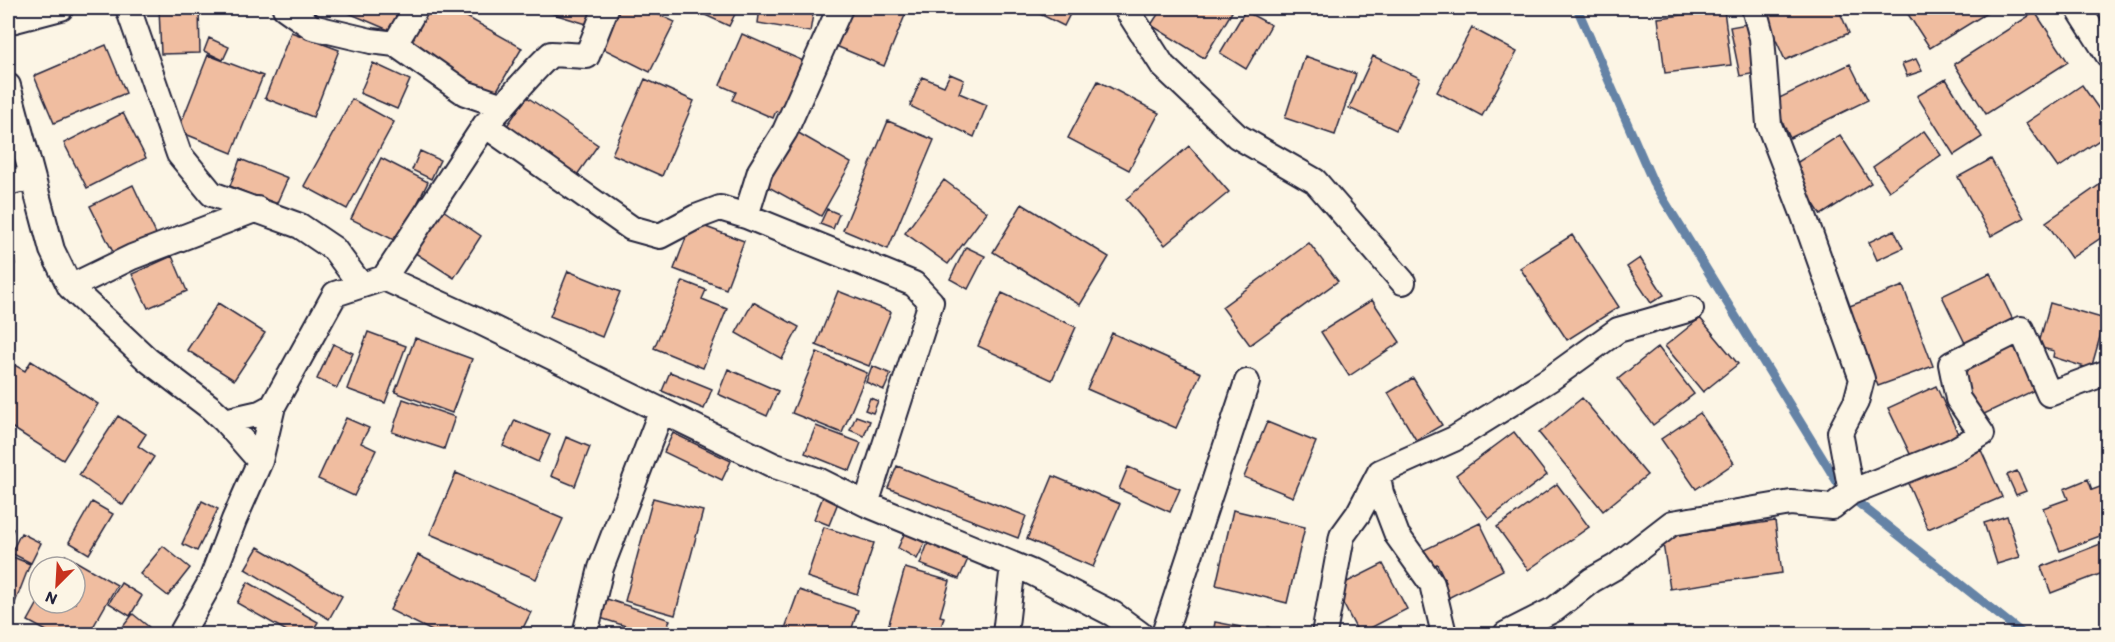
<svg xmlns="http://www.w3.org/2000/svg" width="2115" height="642" viewBox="0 0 2115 642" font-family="Itim,sans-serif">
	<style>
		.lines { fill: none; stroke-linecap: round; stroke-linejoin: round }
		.stream { stroke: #6583a6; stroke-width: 9 }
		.building { fill: #f0bda0; stroke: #22223b; stroke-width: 1.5 }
		.minor-casing { stroke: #22223b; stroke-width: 28 }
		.minor { stroke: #fcf5e5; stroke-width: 24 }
	</style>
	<rect width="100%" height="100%" fill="#fcf5e5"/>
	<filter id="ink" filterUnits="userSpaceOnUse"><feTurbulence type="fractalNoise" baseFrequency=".0167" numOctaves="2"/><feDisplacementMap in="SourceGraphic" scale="12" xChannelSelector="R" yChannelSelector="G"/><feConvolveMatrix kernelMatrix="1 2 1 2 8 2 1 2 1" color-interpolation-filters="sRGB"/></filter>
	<g filter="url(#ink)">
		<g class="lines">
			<path class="stream" d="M1577 8 1653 182 1842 490 2023 634"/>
		</g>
		<path class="building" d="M159 8H199L200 53 161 54Z
			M337 8H401L391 31Z
			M420 8H451L522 48 493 97 399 44Z
			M534 8H595L590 25Z
			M617 8H645L675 22 650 72 598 46Z
			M690 8H738L729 26Z
			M760 8H814L810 32 758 23Z
			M852 8H908L884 66 836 46Z
			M1028 8H1073L1064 26Z
			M1162 8H1225L1232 12 1204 58 1151 25Z
			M1771 8H1838L1849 33 1785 60 1763 11Z
			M1904 8H1995L1930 48Z
			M1724 10 1731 65 1665 73 1658 18Z
			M1245 11 1271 25 1246 69 1220 53Z
			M2035 12 2068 62 1986 114 1954 64Z
			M1752 23 1762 72 1740 76 1730 27Z
			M1472 28 1517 52 1482 116 1437 92Z
			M291 32 339 50 313 117 265 98Z
			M742 34 810 64 787 115 776 111 773 118 732 100 736 92 720 85Z
			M209 38 229 47 223 60 204 51Z
			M106 45 126 93 54 123 34 76Z
			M208 55 263 76 232 153 178 131Z
			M1305 56 1356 74 1335 135 1285 118Z
			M1373 56 1420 78 1396 130 1349 108Z
			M1916 59 1922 71 1907 76 1902 64Z
			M373 63 410 80 397 109 360 93Z
			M1850 64 1868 100 1790 138 1773 101Z
			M950 74 964 80 959 93 987 105 974 137 910 106 922 77 944 86Z
			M645 79 694 101 662 176 612 154Z
			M1946 79 1982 137 1954 155 1917 96Z
			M1098 81 1159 113 1129 170 1068 138Z
			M2082 85 2108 122V134L2058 168 2026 123Z
			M527 97 598 145 577 175 506 127Z
			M352 99 394 122 347 209 304 186Z
			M123 113 146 158 87 188 64 143Z
			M888 121 934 140 888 249 843 230Z
			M795 131 851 163 821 216 765 185Z
			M1924 131 1941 155 1889 191 1873 167Z
			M1840 135 1871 183 1821 215 1790 167Z
			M1189 146 1229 192 1165 245 1126 199Z
			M420 151 440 160 431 179 412 170Z
			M381 158 428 182 398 242 351 219Z
			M240 159 288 178 276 205 230 186Z
			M1991 159 2024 218 1991 236 1958 177Z
			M2108 179V233L2071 258 2046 222Z
			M944 180 987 212 948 264 905 233Z
			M133 185 156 234 114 254 90 206Z
			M1022 204 1109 257 1080 305 993 252Z
			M437 206 481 236 454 278 409 249Z
			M827 209 839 214 833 229 820 224Z
			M692 222 744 241 726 289 674 269Z
			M1894 230 1903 248 1877 260 1869 242Z
			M8 233 15 264 8 266Z
			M1572 235 1619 307 1567 340 1520 268Z
			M1309 243 1338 281 1250 345 1222 307Z
			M966 247 985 256 968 289 950 279Z
			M172 256 187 291 148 308 132 274Z
			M1640 258 1664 295 1651 303 1627 267Z
			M568 271 620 292 602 337 550 316Z
			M1990 273 2013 320 1965 343 1942 296Z
			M683 281 706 290 702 299 727 309 703 368 654 348Z
			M1903 286 1933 366 1878 386 1847 307Z
			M838 291 891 312 869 366 816 345Z
			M1002 293 1076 327 1052 380 978 346Z
			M1372 300 1400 342 1349 376 1321 332Z
			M753 302 799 327 782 359 736 333Z
			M218 303 265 333 234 380 187 350Z
			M2050 303 2105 319 2091 369 2053 357 2054 351 2038 347Z
			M1700 318 1738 364 1703 392 1665 346Z
			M368 332 406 346 385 403 347 389Z
			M1112 333 1201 373 1176 428 1087 389Z
			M415 338 472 359 452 413 395 392Z
			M2019 340 2041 387 1980 416 1957 369Z
			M333 344 353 353 337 388 317 379Z
			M1658 347 1694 394 1653 425 1618 379Z
			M817 352 867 373 842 433 792 413Z
			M31 361 98 404 63 460 8 425V369L11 363 25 371Z
			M872 366 891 374 884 390 866 382Z
			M728 369 778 391 767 416 718 394Z
			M670 372 712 389 704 409 662 391Z
			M1413 378 1442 425 1416 440 1388 393Z
			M1936 386 1960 438 1913 460 1888 408Z
			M870 398 878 401 873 413 865 410Z
			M1582 398 1647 475 1603 511 1539 433Z
			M403 399 455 417 444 449 392 432Z
			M1700 413 1734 463 1696 489 1661 439Z
			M118 416 146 434 138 446 154 457 123 505 79 475Z
			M856 416 870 421 864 436 850 430Z
			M346 418 369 428 361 443 376 450 354 496 318 479Z
			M515 420 550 435 538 462 503 446Z
			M1267 422 1316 442 1293 497 1244 477Z
			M816 426 861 443 850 471 805 453Z
			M1514 432 1547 475 1489 519 1456 475Z
			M673 433 731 461 722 480 664 452Z
			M566 437 590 447 575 486 551 476Z
			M1981 450 2002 497 1928 529 1907 481Z
			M897 466 1026 516 1018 538 888 488Z
			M1128 467 1180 489 1170 512 1119 489Z
			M2017 471 2026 491 2016 495 2007 475Z
			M456 473 563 519 536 579 430 534Z
			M1053 476 1120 504 1093 567 1027 539Z
			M2088 479 2092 490 2108 484V533L2060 551 2043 508 2068 499 2064 489Z
			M1557 484 1589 527 1528 570 1497 527Z
			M824 494 839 500 829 525 814 519Z
			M653 498 703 511 675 615 625 601Z
			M202 501 218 509 197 551 182 544Z
			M92 502 113 514 89 554 69 542Z
			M1233 510 1305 527 1287 603 1216 585Z
			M2007 516 2020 557 1997 564 1984 523Z
			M1775 521 1782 573 1670 589 1662 537Z
			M1480 523 1503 570 1448 598 1441 584 1446 582 1437 564 1432 566 1424 550Z
			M8 526 13 529 8 543Z
			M824 527 874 543 857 594 807 577Z
			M905 532 925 543 917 559 898 548Z
			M21 533 41 543 31 563 11 553Z
			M2108 541V571L2051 593 2041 567Z
			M928 543 968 559 959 579 920 564Z
			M163 546 190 568 168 596 140 574Z
			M258 547 342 596 329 619 245 569Z
			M8 555 30 564 8 621Z
			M65 555 117 585 89 634H52L28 621 39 601V603H75V567H58Z
			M418 555 531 612 520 634H438L390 610Z
			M1383 564 1407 609 1359 634 1335 588Z
			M905 568 950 581 940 616 944 617 939 634H886Z
			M248 582 318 622 311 634H292L237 603Z
			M121 583 142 596 130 616 109 603Z
			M799 590 858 610 850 634H783Z
			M604 598 670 620 665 634H651L597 617Z
			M133 614 149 627 143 634H117Z
			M1215 622 1262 631 1261 634H1213Z
			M1268 627 1279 632 1278 634H1265Z"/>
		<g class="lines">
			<g class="minor-casing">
				<path id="minor" d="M128 8 179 154 212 194 300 226 334 249 360 284
					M285 8 312 27 371 41 395 44 465 93 503 106
					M1126 8 1163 66 1237 136 1315 181 1403 282
					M1754 8 1762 38 1769 125 1804 216 1862 379 1856 402 1840 432 1851 492
					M2078 8 2108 55
					M8 22 61 8
					M395 44 416 8
					M8 86 52 250 70 287 148 360 211 408 225 421 260 461
					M485 125 631 228 660 236 696 217 720 208 746 216 914 284 931 302 866 504
					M8 183 31 177
					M746 216 760 171 785 131 840 8
					M384 278 485 125C508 102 527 76 551 54L587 56 606 8
					M70 287 132 257 257 209
					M225 421 260 413 273 406
					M1378 476 1381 493 1397 535 1432 584 1444 634
					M181 634 210 583 234 520 260 461 273 406 335 294 384 278 476 320 775 466 820 481 866 504 1031 572 1113 614 1140 634
					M585 634 601 568 661 412
					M1005 634 1013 565
					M1164 634 1247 382
					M1324 634 1342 536 1358 514 1380 472 1454 439 1550 379 1618 330 1691 309
					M1506 634 1555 609 1592 580 1615 567 1672 523 1791 503 1832 507 1851 492 1953 451 1982 434 1958 399 1951 364 2021 329 2049 394 2108 372"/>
			</g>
			<use href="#minor" class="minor"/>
		</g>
	</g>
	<rect width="2115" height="642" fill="none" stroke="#fcf5e5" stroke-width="30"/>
	<rect x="15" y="15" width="2085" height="612" fill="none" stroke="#22223b" stroke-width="2" filter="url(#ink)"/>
	<g transform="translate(57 585) rotate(204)"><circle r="28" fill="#fcf5e5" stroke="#a5a1a1" stroke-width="1.5"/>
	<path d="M0-4.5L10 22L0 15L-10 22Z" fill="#c8321e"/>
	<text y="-9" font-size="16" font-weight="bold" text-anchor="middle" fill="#22223b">N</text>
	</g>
</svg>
